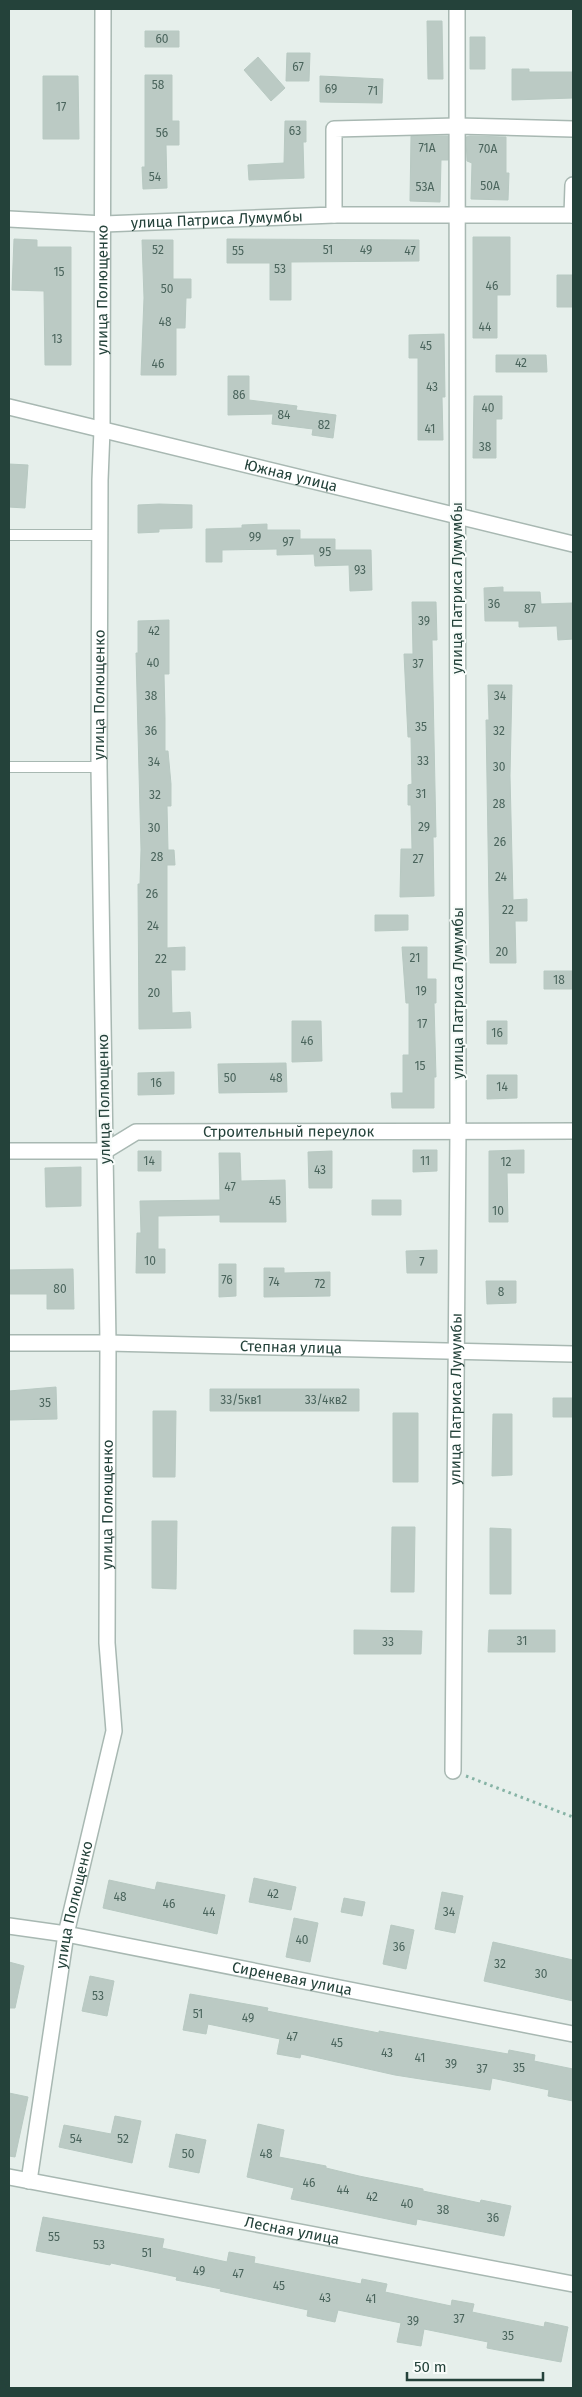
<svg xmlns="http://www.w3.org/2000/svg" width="582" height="2397" viewBox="0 0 582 2397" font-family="'Fira Sans',sans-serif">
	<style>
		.building { fill: #bbcac4; stroke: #b8c9c2 }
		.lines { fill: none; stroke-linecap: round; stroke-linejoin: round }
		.lane-casing { stroke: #a8b8b2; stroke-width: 12 }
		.street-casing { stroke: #a8b8b2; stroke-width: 18 }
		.path { stroke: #86b3a5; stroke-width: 3; stroke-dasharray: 2.5 4; stroke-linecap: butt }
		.lane { stroke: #fff; stroke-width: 10 }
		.street { stroke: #fff; stroke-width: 15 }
		.labels { text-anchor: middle; stroke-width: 4; stroke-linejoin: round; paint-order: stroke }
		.number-label { font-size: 12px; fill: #4a645c }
		.street-label { font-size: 15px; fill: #24423a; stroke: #f7fbf9 }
	</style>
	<rect width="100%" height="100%" fill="#e6efeb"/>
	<path class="building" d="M427 21H442L443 79H428Z
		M145 31H179V47H145Z
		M470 37H485V69H470Z
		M287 53H310L309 81H286Z
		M258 57 285 88 271 101 244 70Z
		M512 69H529V72H573V98L512 100Z
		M145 75H172V121H179V145H166L167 188 143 189 142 167H145Z
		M43 76H78L79 139H43Z
		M320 76 383 79 382 103 320 102Z
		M285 121H306V142H303L304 178 249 180 248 165 284 163Z
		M411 136H448V160H441L440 202 410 201Z
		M470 136 506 137V173H509L508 200 471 199 472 163 467 161 466 137Z
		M473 237H510V295H497V338H473Z
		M14 239 37 240V247H71V365H45L44 291 12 290Z
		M227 239 419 240V261L291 262V300H270V263H227Z
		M142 240H173V279H191V298H186L185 328H176V375H141L144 298Z
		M557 275H573V307H557Z
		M444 334 445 397H442L443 440H418V358H409V335Z
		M496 355H546L547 372H496Z
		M228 376H249V400L297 406 296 410 336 415 333 438 312 435 313 429 272 424 273 414 228 415Z
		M474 396H502V419H496V458H473Z
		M9 464 28 465 25 508 9 507Z
		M159 504 192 505V528L159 529V532L138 533V505Z
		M267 524V530H300V539H335V550H371L372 590 350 591 349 565 315 566 314 554 277 555V549L222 550V562H206V529L242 528V525Z
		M503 587V592H540L541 604 573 603V639L558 640 557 626 519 627V621H485L484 588Z
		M412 602H436L437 640H432L436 837H433L434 896 400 897 401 849H412L411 805H408V785L412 784 411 737H408L404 654H413Z
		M169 620V674H164L165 719V751H168L171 784V806H167L168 850H174L175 865H167V948L185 947V970H171L172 1013 190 1012 191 1028 139 1029 138 884H140L141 850 136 653H138V621Z
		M488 685H512L510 776 513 900 527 899V921H515L516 963H490L486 720H489Z
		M375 915H408V930L375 931Z
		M402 947H427V979H436V1003H434L436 1077H434V1108H392L391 1093H403V1055H409V1003H406Z
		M544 971H573V989H544Z
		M292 1021H321L322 1061 292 1062Z
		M487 1021H507V1044H487Z
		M286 1063 287 1092 219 1093 218 1064Z
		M174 1072V1094L138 1095V1073Z
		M487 1075H517V1098L487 1099Z
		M413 1150H437V1171L413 1172Z
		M524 1150V1173H507L508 1222H489V1151Z
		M138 1151H161V1171H138Z
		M332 1151V1188H309L308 1152Z
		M219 1153H240L241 1181 285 1180 286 1222H220V1215L158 1216V1249H165V1273H136L137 1233H141L140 1201 220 1200Z
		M81 1167V1206L46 1207 45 1168Z
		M372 1200H401V1215H372Z
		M437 1250V1273H407L406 1251Z
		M219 1264H236V1296L219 1297Z
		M264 1268H284V1273L330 1272V1296L264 1297Z
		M73 1269 74 1309H47V1294H9V1270Z
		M486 1281H516V1303L487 1304Z
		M56 1387 57 1419 9 1420V1391Z
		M210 1389H359V1411H210Z
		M553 1398H573V1417H553Z
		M153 1411H176L175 1477H153Z
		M393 1413H418V1482H393Z
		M493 1414H512V1475L492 1476Z
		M152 1521H177L176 1589 152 1588Z
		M392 1527H415L414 1592H391Z
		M490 1528 511 1529V1594H490Z
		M354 1630 422 1631 421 1654H354Z
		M489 1630H555V1652H488Z
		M254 1878 296 1887 291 1910 249 1902Z
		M109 1880 155 1890 157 1882 225 1895 217 1934 103 1908Z
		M442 1892 463 1896 455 1933 435 1929Z
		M344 1898 365 1902 362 1916 341 1912Z
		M294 1918 318 1923 310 1962 286 1957Z
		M391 1925 414 1930 406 1969 383 1964Z
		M493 1942 573 1960V2001L484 1981Z
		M9 1962 24 1966 15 2008H9Z
		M90 1976 114 1981 107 2016 82 2011Z
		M190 1994 268 2008 267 2011 379 2033V2031L508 2054 509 2050 535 2055 534 2061 573 2069V2101L548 2096 549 2090 492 2078 490 2090 395 2075 301 2054 300 2058 277 2054 280 2039 208 2024 206 2034 183 2030Z
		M9 2093 28 2097 15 2157 9 2156Z
		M115 2116 141 2121 132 2163 59 2147 64 2125 111 2134Z
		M258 2124 284 2130 279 2157 326 2166V2168L359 2176 423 2189V2191L480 2203 481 2200 511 2206 504 2236 417 2219 416 2225 291 2199 294 2188 247 2177Z
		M176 2134 206 2140 199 2173 169 2167Z
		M43 2217 164 2239 162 2248 227 2262 229 2252 255 2257 254 2263 315 2275 361 2284 362 2279 387 2284 385 2292 451 2306 452 2300 474 2304 472 2312 544 2327 545 2322 568 2327 561 2362 487 2348 488 2342 424 2329 421 2346 397 2342 401 2323 338 2310 335 2322 307 2316 308 2310 220 2291 221 2289 176 2280 177 2277 111 2263 110 2265 36 2251Z"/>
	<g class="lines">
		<g class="lane-casing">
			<path id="lane" d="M9 535H100
				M9 767H99"/>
		</g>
		<g class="street-casing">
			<g id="street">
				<path d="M573 185 572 215H573"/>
				<path d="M334 215H572"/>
				<path id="s1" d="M9 219 104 224 334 215V129L457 126 573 129"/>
				<path id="s2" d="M9 407 573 544"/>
				<path id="s3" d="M9 1151H105L136 1132 573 1131"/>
				<path id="s4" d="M9 1343H108L573 1354"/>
				<path id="s5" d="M453 1771 458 1130 457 9"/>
				<path id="s6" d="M9 1926 66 1934 573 2034"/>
				<path id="s7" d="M9 2177 573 2284"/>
				<path id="s8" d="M29 2181 66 1934 114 1731 107 1643 108 1343 99 767 100 480 102 430 103 9"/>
			</g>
		</g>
		<path class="path" d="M466 1776 573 1817"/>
		<use href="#lane" class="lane"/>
		<use href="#street" class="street"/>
	</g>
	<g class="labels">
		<g class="number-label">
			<text x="162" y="43">60</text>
			<text x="298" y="71">67</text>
			<text x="158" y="89">58</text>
			<text x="331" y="93">69</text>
			<text x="373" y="95">71</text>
			<text x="61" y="111">17</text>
			<text x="295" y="135">63</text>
			<text x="162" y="137">56</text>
			<text x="427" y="152">71А</text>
			<text x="488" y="153">70А</text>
			<text x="155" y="181">54</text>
			<text x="490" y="190">50А</text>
			<text x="425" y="191">53А</text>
			<text x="158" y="254">52</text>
			<text x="328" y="254">51</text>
			<text x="366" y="254">49</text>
			<text x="238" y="255">55</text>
			<text x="410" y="255">47</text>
			<text x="280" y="273">53</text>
			<text x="59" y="276">15</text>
			<text x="492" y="290">46</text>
			<text x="167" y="293">50</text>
			<text x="165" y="326">48</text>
			<text x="485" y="331">44</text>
			<text x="57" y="343">13</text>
			<text x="426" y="350">45</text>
			<text x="521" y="367">42</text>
			<text x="158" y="368">46</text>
			<text x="432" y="391">43</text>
			<text x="239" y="399">86</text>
			<text x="488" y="412">40</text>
			<text x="284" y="419">84</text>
			<text x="324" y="429">82</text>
			<text x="430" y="433">41</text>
			<text x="485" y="451">38</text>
			<text x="255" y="541">99</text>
			<text x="288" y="546">97</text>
			<text x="325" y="556">95</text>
			<text x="360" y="574">93</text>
			<text x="494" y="608">36</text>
			<text x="530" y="613">87</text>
			<text x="424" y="625">39</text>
			<text x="154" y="635">42</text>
			<text x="153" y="667">40</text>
			<text x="418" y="668">37</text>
			<text x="151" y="700">38</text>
			<text x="500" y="700">34</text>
			<text x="421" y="731">35</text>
			<text x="151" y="735">36</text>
			<text x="499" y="735">32</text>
			<text x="423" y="765">33</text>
			<text x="154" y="766">34</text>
			<text x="499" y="771">30</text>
			<text x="421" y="798">31</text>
			<text x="155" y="799">32</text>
			<text x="499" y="808">28</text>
			<text x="424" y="831">29</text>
			<text x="154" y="832">30</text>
			<text x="500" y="846">26</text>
			<text x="157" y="861">28</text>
			<text x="418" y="863">27</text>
			<text x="501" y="881">24</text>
			<text x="152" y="898">26</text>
			<text x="508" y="914">22</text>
			<text x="153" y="930">24</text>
			<text x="502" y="956">20</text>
			<text x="415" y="962">21</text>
			<text x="161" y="963">22</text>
			<text x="559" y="984">18</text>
			<text x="421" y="995">19</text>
			<text x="154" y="997">20</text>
			<text x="422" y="1028">17</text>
			<text x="497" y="1037">16</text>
			<text x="307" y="1045">46</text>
			<text x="420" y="1070">15</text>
			<text x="230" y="1082">50</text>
			<text x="276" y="1082">48</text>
			<text x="156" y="1087">16</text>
			<text x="502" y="1091">14</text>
			<text x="149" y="1165">14</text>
			<text x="425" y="1165">11</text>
			<text x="506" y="1166">12</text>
			<text x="320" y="1174">43</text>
			<text x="230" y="1191">47</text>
			<text x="275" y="1205">45</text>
			<text x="498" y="1215">10</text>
			<text x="150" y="1265">10</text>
			<text x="422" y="1266">7</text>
			<text x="227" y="1284">76</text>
			<text x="274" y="1286">74</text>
			<text x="320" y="1288">72</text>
			<text x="60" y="1293">80</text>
			<text x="501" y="1296">8</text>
			<text x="241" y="1404">33/5кв1</text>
			<text x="326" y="1404">33/4кв2</text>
			<text x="45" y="1407">35</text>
			<text x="522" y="1645">31</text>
			<text x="388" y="1646">33</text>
			<text x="273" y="1898">42</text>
			<text x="120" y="1901">48</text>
			<text x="169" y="1908">46</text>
			<text x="209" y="1916">44</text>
			<text x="449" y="1916">34</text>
			<text x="302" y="1944">40</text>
			<text x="399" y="1951">36</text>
			<text x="500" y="1968">32</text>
			<text x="541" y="1978">30</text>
			<text x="98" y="2000">53</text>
			<text x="198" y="2018">51</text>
			<text x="248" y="2022">49</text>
			<text x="292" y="2041">47</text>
			<text x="337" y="2047">45</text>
			<text x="387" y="2057">43</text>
			<text x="420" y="2062">41</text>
			<text x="451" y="2068">39</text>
			<text x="519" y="2072">35</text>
			<text x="482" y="2073">37</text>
			<text x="76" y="2143">54</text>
			<text x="123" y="2143">52</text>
			<text x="188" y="2158">50</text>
			<text x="266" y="2158">48</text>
			<text x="309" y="2187">46</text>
			<text x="343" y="2194">44</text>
			<text x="372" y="2201">42</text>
			<text x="407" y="2208">40</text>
			<text x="443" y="2214">38</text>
			<text x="493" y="2222">36</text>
			<text x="54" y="2241">55</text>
			<text x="99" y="2249">53</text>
			<text x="147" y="2257">51</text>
			<text x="199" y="2275">49</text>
			<text x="238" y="2278">47</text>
			<text x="279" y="2290">45</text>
			<text x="325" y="2302">43</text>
			<text x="371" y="2303">41</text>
			<text x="459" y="2323">37</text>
			<text x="413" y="2325">39</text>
			<text x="508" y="2340">35</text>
		</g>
		<g class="street-label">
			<text dy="5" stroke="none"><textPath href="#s1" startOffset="208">улица Патриса Лумумбы</textPath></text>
			<text dy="5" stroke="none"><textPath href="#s8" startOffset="1900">улица Полющенко</textPath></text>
			<text dy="5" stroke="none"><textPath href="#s2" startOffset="290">Южная улица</textPath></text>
			<text transform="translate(457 588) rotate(-90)" y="5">улица Патриса Лумумбы</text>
			<text dy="5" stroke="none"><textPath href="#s8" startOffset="1495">улица Полющенко</textPath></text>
			<text transform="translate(458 993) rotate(-90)" y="5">улица Патриса Лумумбы</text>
			<text transform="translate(104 1099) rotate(-91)" y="5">улица Полющенко</text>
			<text dy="5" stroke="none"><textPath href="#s3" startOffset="285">Строительный переулок</textPath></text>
			<text dy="5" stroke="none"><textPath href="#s4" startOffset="282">Степная улица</textPath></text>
			<text dy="5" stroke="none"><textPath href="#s5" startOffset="372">улица Патриса Лумумбы</textPath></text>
			<text dy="5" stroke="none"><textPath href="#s8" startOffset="685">улица Полющенко</textPath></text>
			<text dy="5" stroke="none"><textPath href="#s8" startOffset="280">улица Полющенко</textPath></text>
			<text dy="5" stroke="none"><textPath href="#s6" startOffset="288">Сиреневая улица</textPath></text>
			<text dy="5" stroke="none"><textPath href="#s7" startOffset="288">Лесная улица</textPath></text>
		</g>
	</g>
	<rect width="582" height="2397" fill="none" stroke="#24423a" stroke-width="20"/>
	<path d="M407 2372v8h136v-8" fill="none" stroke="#24423a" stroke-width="2.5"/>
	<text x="414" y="2372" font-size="15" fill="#24423a" stroke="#f7fbf9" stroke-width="4" paint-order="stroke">50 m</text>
</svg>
